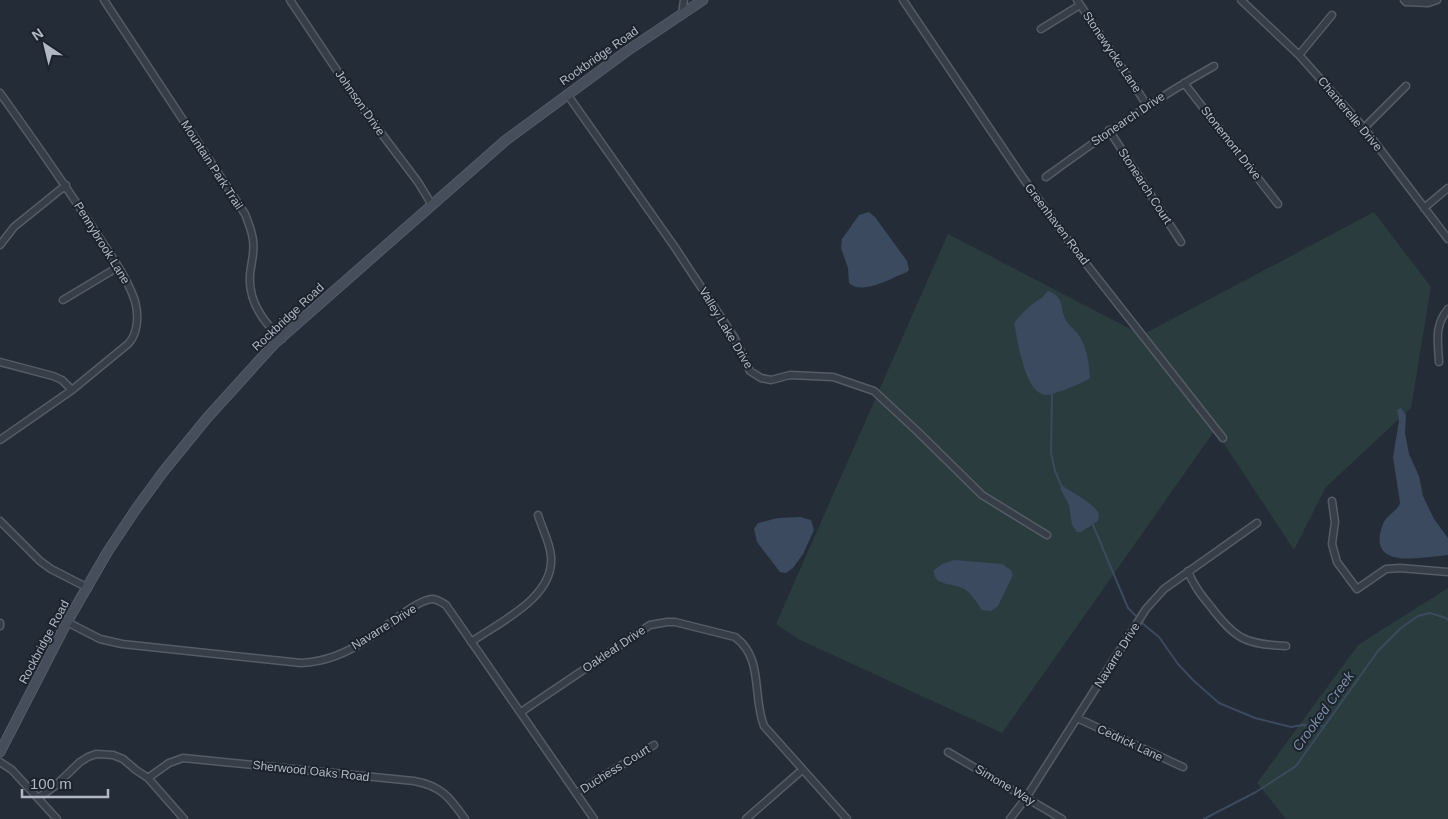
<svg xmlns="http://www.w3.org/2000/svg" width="1448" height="819" viewBox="0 0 1448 819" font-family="Helvetica,sans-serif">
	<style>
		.green { fill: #2a3c3d }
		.water { fill: #3b4a5f }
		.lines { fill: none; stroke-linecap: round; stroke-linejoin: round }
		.stream { stroke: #3b4a5f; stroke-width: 2 }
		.street-casing { stroke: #555c66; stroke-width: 9 }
		.secondary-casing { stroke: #555c66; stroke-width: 11 }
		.street { stroke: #373e48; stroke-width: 6 }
		.secondary { stroke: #464d5b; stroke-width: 9 }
		.labels { text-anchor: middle; stroke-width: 4; stroke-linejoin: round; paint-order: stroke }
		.street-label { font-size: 12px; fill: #b2b9c4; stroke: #1c232d }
		.water-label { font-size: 14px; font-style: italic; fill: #7d8faa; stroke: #1c232d }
	</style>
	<rect width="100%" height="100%" fill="#242c37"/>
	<path class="green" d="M1374 212 1431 287 1411 408 1326 487 1294 550 1215 430 1002 733 798 639 776 624 948 234 1142 335Z
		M1448 588V819H1286L1257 783 1358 645Z"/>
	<path class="water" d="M869 212 875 217 907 261 909 270 907 272C891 278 862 296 849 283L848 268 841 248 842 239 859 215Z
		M1048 291C1066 297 1059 310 1067 322 1070 326 1075 330 1078 334 1087 347 1089 362 1090 378 1083 383 1054 395 1046 395 1024 393 1018 340 1014 323 1023 312 1031 304 1043 297L1044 295Z
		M1401 408 1406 415 1405 433 1409 454 1419 476 1423 496 1434 519 1448 538V555C1422 557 1365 571 1383 524 1386 515 1397 512 1400 503L1393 457 1399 421 1397 410Z
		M1063 486C1071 492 1095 504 1099 514 1099 516 1098 519 1098 521L1081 532H1077L1072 525 1069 505 1060 488Z
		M800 517 811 520 814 530 803 554 793 568 786 573 780 572 757 542 754 529 758 523 778 518Z
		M954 560 1002 564 1011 570 1013 575 998 606 991 611 982 610C976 602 971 592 962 588 952 583 933 586 934 570L942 564Z"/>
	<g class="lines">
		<path class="stream" d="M1052 393 1051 453 1055 471 1062 487
			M1093 525 1128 608 1136 616
			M1142 623 1159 637 1178 664 1194 681 1219 703 1255 718 1291 727 1302 725 1324 726
			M1204 819 1256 792 1296 766 1378 651 1401 628 1418 616 1430 613 1446 618 1448 620"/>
		<g class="street-casing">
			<path id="street" d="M104 0 245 214C248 222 252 231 253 240 255 252 251 263 250 275 248 301 264 323 282 339
				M290 0 360 105 418 182 432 205
				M903 0 1023 178 1073 247 1223 438
				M1077 0 1147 105
				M1241 0 1299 55 1364 128 1448 239
				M1404 0 1406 2 1428 3 1437 0
				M682 14 684 0
				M1041 29 1080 5
				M1299 55 1332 15
				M1184 83 1278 204
				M0 93C33 139 66 186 97 234 111 256 127 277 135 301 139 315 138 334 128 344L72 390 0 440
				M567 94 674 246 734 337 750 371 761 378 771 380 790 375 833 377 874 391 918 432 982 495 1047 535
				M1364 128 1406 86
				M1109 130 1181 242
				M1046 177C1101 137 1155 99 1214 66
				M1424 208 1448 188
				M0 245 14 227 66 185
				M63 300 118 267
				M0 362 53 376 62 380 72 390
				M1439 362C1438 341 1434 326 1448 309
				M1332 501 1335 522 1332 544 1337 562 1357 589 1386 569 1400 568 1448 572
				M0 521 40 561 51 569 88 588
				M1188 571C1193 585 1202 596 1211 607 1236 640 1246 644 1286 646
				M67 622 100 639 122 644 301 663C325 662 349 652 369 638 384 629 416 600 432 599 437 599 441 602 446 605L594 819
				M0 623V626
				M471 642C500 622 555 597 551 556 550 543 542 528 538 515
				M521 712 650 625 667 622H675L735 637C764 658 752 696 764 726L847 819
				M1077 718 1183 767
				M948 752 1062 819
				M0 762 12 770 57 819
				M148 778 169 763 183 758 414 781C442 786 450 798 465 819
				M576 793 654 745
				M38 798 55 786 80 762 88 757 96 754 113 755 123 759 136 770 148 778 184 819
				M746 819 802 770
				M1010 819 1026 798 1146 609 1164 589 1257 523"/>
		</g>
		<g class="secondary-casing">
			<path id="secondary" d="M0 752 67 622 108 551 136 509 163 472 207 418 275 343 506 140 627 51 703 0"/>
		</g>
		<use href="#street" class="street"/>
		<use href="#secondary" class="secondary"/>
	</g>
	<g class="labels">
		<g class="street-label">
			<text transform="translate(1112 52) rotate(56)" y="4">Stonewycke Lane</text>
			<text transform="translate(599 56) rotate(-35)" y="4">Rockbridge Road</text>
			<text transform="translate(360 103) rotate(55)" y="4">Johnson Drive</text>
			<text transform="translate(1350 114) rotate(50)" y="4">Chanterelle Drive</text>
			<text transform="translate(1128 119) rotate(-34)" y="4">Stonearch Drive</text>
			<text transform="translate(1231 143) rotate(52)" y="4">Stonemont Drive</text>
			<text transform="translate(212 165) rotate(57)" y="4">Mountain Park Trail</text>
			<text transform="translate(1145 186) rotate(57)" y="4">Stonearch Court</text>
			<text transform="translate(1057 224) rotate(53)" y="4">Greenhaven Road</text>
			<text transform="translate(102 243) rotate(58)" y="4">Pennybrook Lane</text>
			<text transform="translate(288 317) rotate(-43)" y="4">Rockbridge Road</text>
			<text transform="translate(726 328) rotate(59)" y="4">Valley Lake Drive</text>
			<text transform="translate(384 627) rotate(-32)" y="4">Navarre Drive</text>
			<text transform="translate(44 642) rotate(-62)" y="4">Rockbridge Road</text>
			<text transform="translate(614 649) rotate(-34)" y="4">Oakleaf Drive</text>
			<text transform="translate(1117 655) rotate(-58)" y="4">Navarre Drive</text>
			<text transform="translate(1130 743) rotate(25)" y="4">Cedrick Lane</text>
			<text transform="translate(615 769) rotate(-32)" y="4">Duchess Court</text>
			<text transform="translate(311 771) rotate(6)" y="4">Sherwood Oaks Road</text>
			<text transform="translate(1005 785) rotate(31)" y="4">Simone Way</text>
		</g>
		<g class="water-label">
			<text transform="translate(1323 711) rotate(-54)" y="5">Crooked Creek</text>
		</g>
	</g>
	<g transform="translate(45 45) rotate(325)" stroke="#1c232d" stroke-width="4" paint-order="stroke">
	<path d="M0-4L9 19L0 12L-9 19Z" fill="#b2b9c4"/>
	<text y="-8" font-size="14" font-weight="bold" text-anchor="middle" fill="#b2b9c4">N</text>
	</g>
	<path d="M22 789v8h86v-8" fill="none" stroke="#b2b9c4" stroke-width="2.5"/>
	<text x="30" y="789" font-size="15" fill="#b2b9c4" stroke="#1c232d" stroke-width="4" paint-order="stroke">100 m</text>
</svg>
